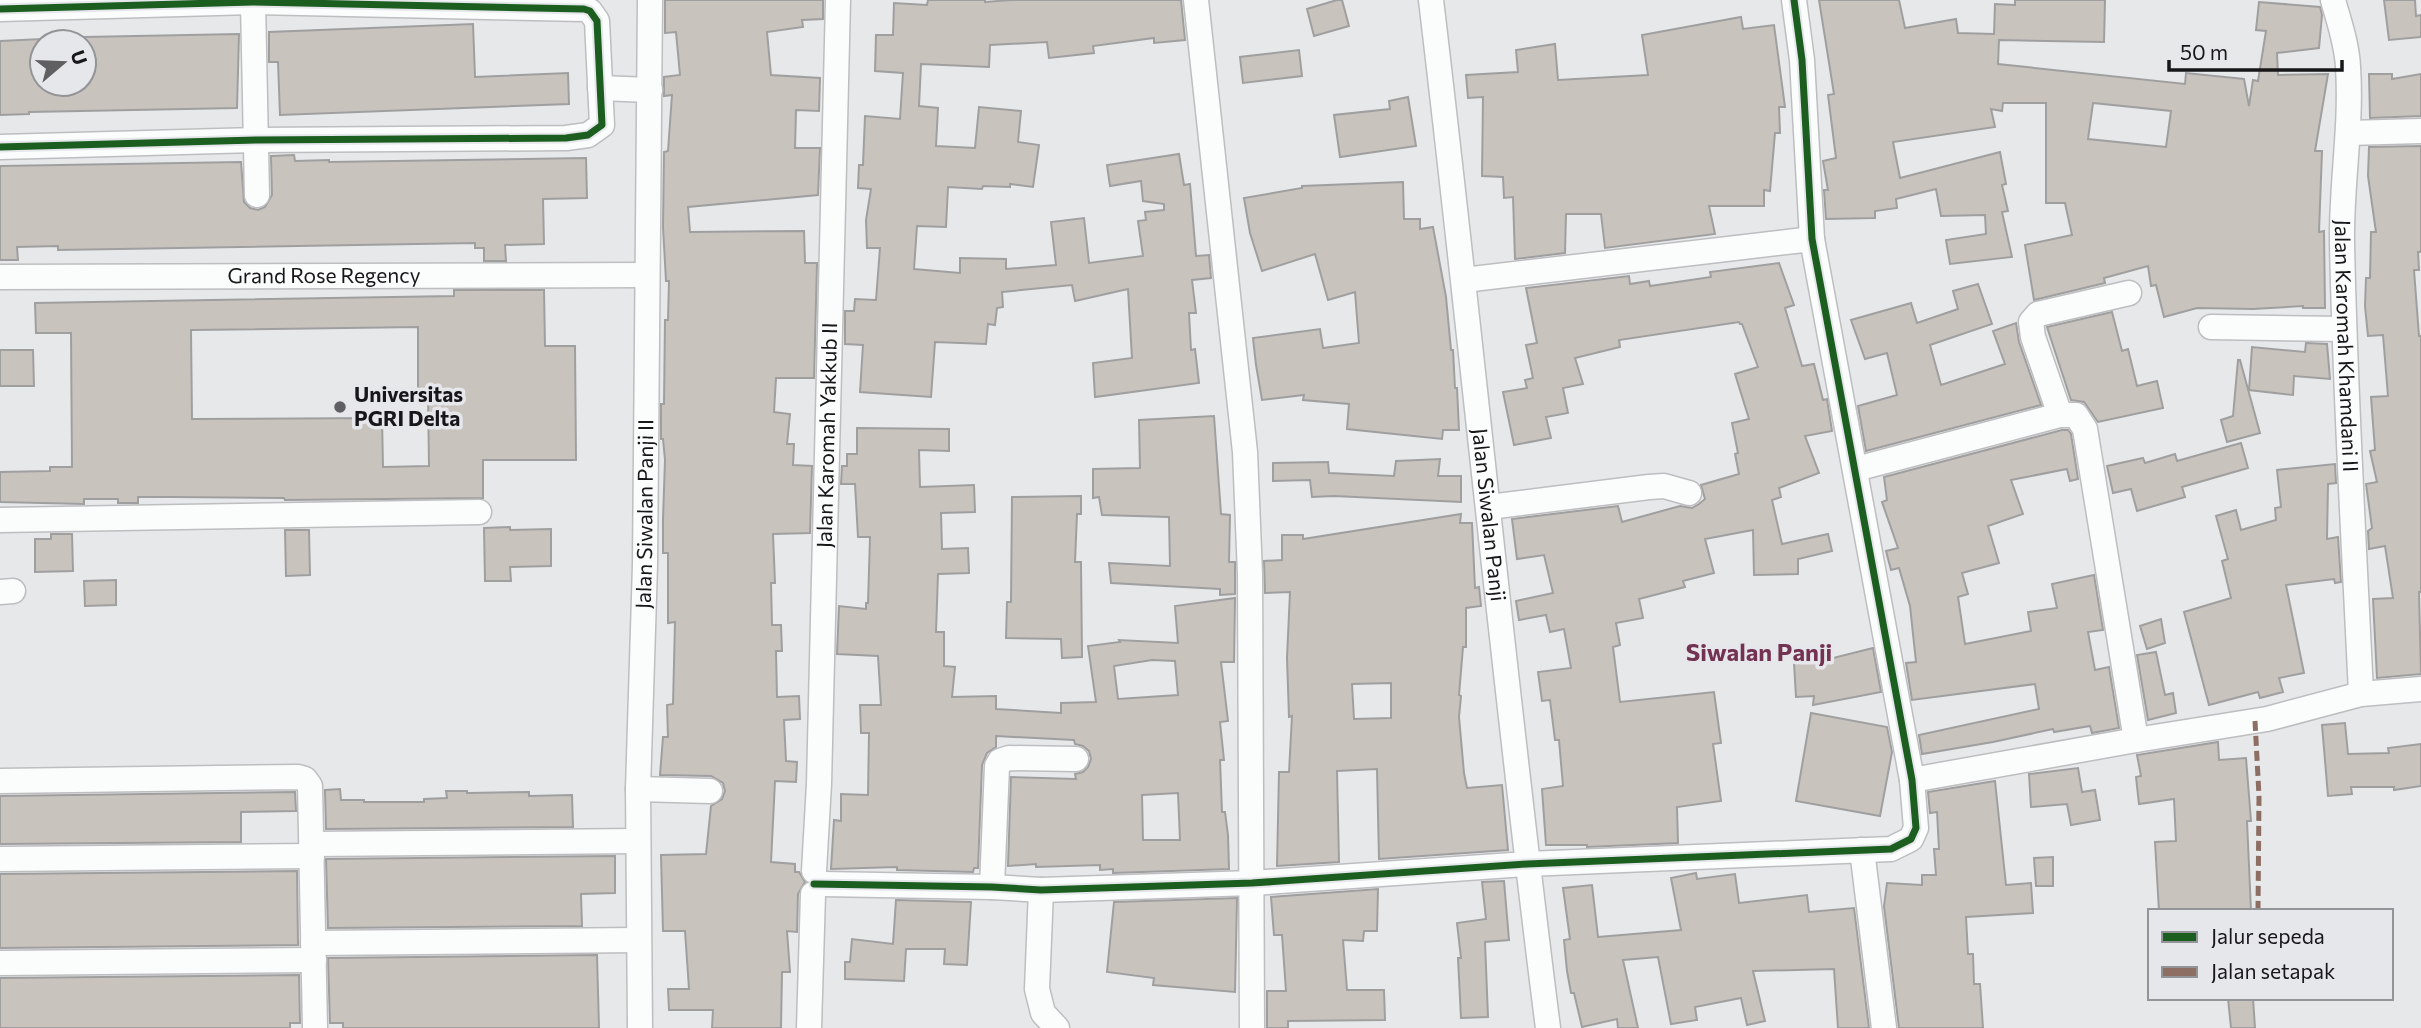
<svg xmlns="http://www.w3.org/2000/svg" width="2421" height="1028" viewBox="0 0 2421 1028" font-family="Commissioner,sans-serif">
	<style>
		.building { fill: #c9c3be; stroke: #a09fa0; stroke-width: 2; fill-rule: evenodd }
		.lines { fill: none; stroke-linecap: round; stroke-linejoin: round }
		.street-casing { stroke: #bebec0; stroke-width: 27 }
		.street { stroke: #fbfcfc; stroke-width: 24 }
		.quiet { stroke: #8d6e63; stroke-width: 5; stroke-dasharray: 10 5; stroke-linecap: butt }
		.cycleway-casing { stroke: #e6e7eb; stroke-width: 11 }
		.cycleway { stroke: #1b5e20; stroke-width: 7 }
		.poi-dot { fill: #606062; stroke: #e6e7eb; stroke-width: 2.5 }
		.labels { text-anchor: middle; stroke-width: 7; stroke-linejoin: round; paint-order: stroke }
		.street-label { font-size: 21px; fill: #171719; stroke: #e6e7eb }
		.poi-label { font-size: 21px; font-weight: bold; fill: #171719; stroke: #e6e7eb; text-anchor: start }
		.quarter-label { font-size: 24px; font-weight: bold; fill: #733252; stroke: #e6e7eb }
	</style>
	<rect width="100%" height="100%" fill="#e7e8ea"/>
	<path class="building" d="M665 0H823V19L802 20 803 27 767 32 771 75 820 78 819 111 796 110 795 148H820L818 195 688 207 690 232 804 231 805 263H817L814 378H776L774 412 790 414 787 444H794L793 465 812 466 810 533 773 534 775 583H771L772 625H781L782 651H776L777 697 799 696 800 719 784 720 786 761 797 762 796 782 775 781 771 862 795 864V872H799L805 882 798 894 797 932 787 931 790 972H782L781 1028H712L713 1010H669L668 989H689L685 931H663L661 855 706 854 711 806 722 799 725 791 723 783 711 776 660 775 663 737H668L667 705 673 704 675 622 668 623V553H663V519L665 460 663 439H661V404H664L665 320H668L669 281H666L663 227 664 152 668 151 672 95 664 96V77L680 75 676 32 665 33Z
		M928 0H985V2L1011 0H1181L1185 40 1154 43V38L1093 46 1094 53 1049 58 1047 42 990 45 989 67 921 64 919 106 938 108 936 146 975 148 979 107 1021 111 1018 142 1039 145 1033 187 1010 184V187L983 186 982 189 948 187 946 227 917 226 914 269 960 273V258L1006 259V269L1056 265 1051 222 1084 218 1089 263 1143 256 1138 221 1146 220 1145 212 1164 210V204L1143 201 1141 181 1110 186 1107 165 1179 154 1184 185 1190 184 1196 256 1209 255 1211 278 1192 280 1196 313H1189L1191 350 1195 349 1199 383 1095 397 1093 363 1132 358 1128 289 1075 301 1072 285 1002 292 1003 307 997 308 995 325 988 324 986 344 935 342 931 397 860 392 863 345 845 344V311H854L855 299 876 300 880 248H867L866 220 871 189 858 188 859 165H863L865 116 900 119 903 73 875 71 876 35H893L894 3 927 5Z
		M1337 0H1342L1349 26 1314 36 1307 9Z
		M1819 0H1899L1905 28 1956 19 1958 33 1994 34 1995 4 2015 5V0H2105L2104 42 1999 40 1998 64 2185 84 2186 73 2244 79 2249 106 2253 80 2258 81 2266 31 2256 30 2259 2 2320 7 2322 15 2319 48 2277 53 2278 75 2328 74 2315 151H2322L2319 232 2324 231 2325 308H2303V306L2253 309 2197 308 2164 317 2156 285 2151 286 2148 266 2104 278 2105 283 2034 300 2025 245 2072 235 2065 203H2046V103H2003L2002 111 1991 109 1995 127 1893 142 1900 178 2000 152 2006 184 2002 185 2008 211 2002 212 2012 257 1950 264 1946 240 1986 234 1985 215 1941 216 1936 189 1896 199 1897 208 1875 211V218L1826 219 1824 190H1828L1823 161 1836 158 1828 95 1834 94ZM2093 103 2171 111 2166 147 2088 139Z
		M2384 0H2415L2416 16 2421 15V37L2389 40Z
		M1741 17 1743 29 1774 25 1785 107H1779L1780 133H1775L1770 191 1764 190V206H1709L1715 234 1605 248 1601 214H1566L1565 253 1515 259 1513 197 1504 198 1503 177 1482 176 1483 97 1468 98 1466 75 1518 72 1516 50 1555 44 1558 80 1648 75 1642 35Z
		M473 24 475 77 568 73 569 104 280 115 278 62H269V32Z
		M239 34 237 108 29 112V114L0 115V41L42 39V84H84V37Z
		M1299 50 1302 76 1243 83 1240 57Z
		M2369 74H2392V79L2421 74V116L2370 118Z
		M1408 97 1416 146 1340 157 1334 115 1390 109 1389 101Z
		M2421 146V252H2418L2419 270H2414L2419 336H2421V592H2419L2421 674 2377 678 2373 599 2393 598 2385 546 2369 549 2368 531 2372 528 2366 484 2377 482 2370 451 2375 450 2371 397 2388 396 2383 335 2368 336 2365 306 2366 278H2370L2371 232H2376L2368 176 2369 147Z
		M294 155 295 161 329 160V162L586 158 587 198 543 199 544 244 505 245 506 261H484V248H475V243L58 250V246L17 247 18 260H0V166L241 162 244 202 250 208 258 210 265 207 272 195 271 156Z
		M1403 182 1404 219H1420V229L1433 227 1446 297 1451 350H1453L1455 388H1457L1459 430H1443L1442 439 1347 429 1349 404 1303 400 1304 395 1262 400 1256 365 1253 338 1320 329 1323 348 1359 343 1355 292 1328 300 1315 254 1262 271 1250 233 1244 198 1302 188V186Z
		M1779 263 1794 305 1785 308 1802 366 1814 364 1823 400 1827 399 1832 431 1805 436 1819 473 1779 488 1781 497 1772 500 1782 544 1828 534 1832 551 1798 559V574L1754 575 1753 530 1705 539 1714 573 1683 581 1685 587 1639 599 1643 618 1616 623 1620 645 1613 647 1620 702 1714 692 1721 743 1713 744 1721 801 1677 807 1678 843 1587 847V845H1546L1542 789 1563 786 1559 740H1555L1550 700 1542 701 1538 672 1571 668 1564 629 1550 632 1546 615 1519 620 1516 601 1553 593 1544 555 1517 559 1512 519 1618 506 1622 522 1680 506 1692 508 1699 504 1705 499 1701 485 1739 474 1735 454 1738 453 1732 423 1749 419 1735 374 1758 367 1742 324H1740L1739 322 1619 340 1620 347 1575 358 1583 384 1563 388 1568 413 1546 417 1551 438 1514 445 1503 392 1527 388 1525 380 1533 378 1526 345 1537 343 1526 288 1629 276 1630 284 1649 281 1650 286 1711 277 1710 272Z
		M1978 284 1992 324 1930 345 1941 385 2005 364 1993 331 2016 323 2019 342 2041 405 1866 451 1858 406 1897 395 1887 353 1865 359 1851 320 1911 303 1917 323 1958 309 1953 291Z
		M454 290H544L545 346H575L576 460H483V498L285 500 284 498 172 497H138V503H118V499H84V504L0 502V472L50 471V467H72L71 333H36L35 303 454 296ZM418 327V395H428L429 466 383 467 382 418 192 419 191 330Z
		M2112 312 2122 351 2128 349 2137 386 2157 381 2163 408 2098 422 2084 402 2071 400 2047 327Z
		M2306 343 2327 344 2330 379 2294 376 2293 395 2249 390 2252 347 2305 352Z
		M0 350H33L34 386H0Z
		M2238 360H2240L2260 433 2227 442 2221 420 2233 416Z
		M1214 416 1221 514 1230 515 1229 562H1235V594L1220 595V589L1111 583 1109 563 1170 566 1169 517 1102 515 1099 497 1093 498V469L1140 468 1139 420Z
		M857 428 949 429V451L919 450 920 487 974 485 975 512 941 513 942 549 968 548 969 573 938 574 936 632H944V666L955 667 952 697 996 696V709L1061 713V703L1096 702 1088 646 1120 642 1119 640 1178 643 1175 606 1235 598 1234 662H1221L1228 721 1220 722 1224 760H1220L1222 812H1225L1228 835 1229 869 1113 873V869L1100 870V865L1036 867V864L1008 866 1011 777 1076 779 1075 774 1083 772 1088 767 1091 759 1089 751 1083 746 1075 744 1074 740 996 736V747L987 753 982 765 978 868H974L973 872 897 870V867L831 869 834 820 841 821V794L868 795 869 733H861L860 705H881L878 656 837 654 839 606 866 609V603H868L870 537H858L855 484H841L842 466H847V454H857ZM1152 660 1175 661 1178 695 1118 699 1114 666ZM1178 793 1180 840H1143L1142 795Z
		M2062 430H2068L2071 434 2078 479 2070 481 2067 469 2011 480 2023 514 1988 526 1999 563 1962 573 1968 594 1958 597 1965 644 2031 631 2028 612 2057 608 2052 584 2094 575 2103 630 2088 632 2095 670 2109 667 2119 728 2092 733 2090 726 2054 732 2053 729 1993 742 1922 754 1919 735 2039 709 2035 684 1912 700 1906 663 1916 662 1910 606 1899 568 1891 570 1886 551 1898 548 1882 502 1887 500 1884 477Z
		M2241 443 2248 468 2182 487 2185 497 2137 511 2131 489 2113 493 2107 466 2143 458 2145 463 2175 454 2177 461Z
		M1440 459 1438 476H1461V502L1334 496 1312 497 1310 480 1273 481V463L1328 462 1329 473 1394 476 1396 461Z
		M2335 464 2336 483 2328 484 2327 539 2338 537 2341 582 2335 583 2334 579 2286 585 2304 673 2279 678 2283 692 2260 698 2258 692 2209 705 2184 612 2231 598 2222 561 2228 559 2216 516 2236 510 2241 530 2276 520 2275 508 2281 507 2277 470Z
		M1081 496V514H1077L1075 562H1081L1082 657 1062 658 1061 639 1006 638 1007 602H1011L1012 497Z
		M1461 514 1460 523H1472L1475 588 1479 587 1481 606 1466 608V647H1463L1459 695 1461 696 1459 717 1464 773 1467 788 1502 785 1508 850 1379 859 1377 769 1337 771 1339 862 1277 866 1279 772H1289L1292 716 1289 717 1287 658 1290 592 1265 593 1264 561 1282 560V535H1303V539ZM1391 683V718L1354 719 1352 684Z
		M510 527V530L551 529V566L510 567 511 581H485L484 528Z
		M285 530H309L310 575 286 576Z
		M51 534H72L73 571 35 572V539H51Z
		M116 580V605L85 606 84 581Z
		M2161 619 2165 643 2147 649 2140 626Z
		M1873 648 1881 692 1813 705 1814 696 1796 697 1794 663 1833 661V658Z
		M2156 652 2165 695 2173 693 2176 713 2148 720 2137 655Z
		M1811 713 1887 727 1892 752 1880 816 1796 801Z
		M2345 723 2348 754 2389 753 2388 748 2421 744V786L2394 790V787H2351L2352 794 2328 796 2322 725Z
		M2218 742 2219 760 2246 758 2251 821H2247L2251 911H2159L2155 842 2176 841 2174 799 2139 804 2136 777 2141 776 2137 755Z
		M2078 768 2082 792 2095 790 2100 820 2071 825 2067 804 2031 807 2029 774Z
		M1995 781 2006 885 2031 883 2033 913 1966 917 1968 954H1973L1974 984H1980L1983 1028H1899L1884 906 1887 883 1922 885V875H1936L1934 849H1939L1937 812 1930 813 1928 792Z
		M340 789 341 800H364V802H424V799L447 798 446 791H467V793L529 792V796L572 795 573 827 326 829 325 790Z
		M295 792 296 811 241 812V842L0 844V796Z
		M615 856V893L581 894 582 926 328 928 326 859Z
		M2053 857V886H2036L2034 858Z
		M297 871 298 945 0 948V874Z
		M1696 873 1697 879 1735 874 1739 903 1807 895 1809 912 1854 908 1869 1028H1838L1834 969 1753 971 1765 1021 1747 1025 1741 998 1695 1007 1697 1020 1671 1024 1658 957 1623 960 1638 1028H1618L1617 1019 1582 1027 1574 993H1571L1567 971 1564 940 1570 939 1563 888 1592 885 1598 937 1681 930 1671 878Z
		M1504 881 1509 940 1485 942 1488 1017 1461 1018 1458 958H1461L1457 923 1486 919 1482 882Z
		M1378 889 1377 931H1364L1363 941 1343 940 1347 990H1384L1385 1020 1288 1021V1028H1267V991H1286L1282 935H1274L1271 897Z
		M1237 898 1235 992 1153 985 1154 978 1107 972 1114 902Z
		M896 900 971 902 967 965 944 964 945 949H906L904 981 845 979V962H850L852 939 893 944Z
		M597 955 599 1028H343V1023H330L328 958Z
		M299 975 300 1023H290V1028H0V978Z
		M2228 998H2253L2255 1028H2231Z"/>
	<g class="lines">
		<g class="street-casing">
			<g id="street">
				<path d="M1196 0 1245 452 1250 574 1252 1028"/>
				<path id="s1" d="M1431 0C1472 342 1504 686 1548 1028"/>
				<path id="s2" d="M2333 0C2339 22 2347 44 2348 67 2352 126 2341 184 2342 243 2345 393 2354 544 2361 694"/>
				<path d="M253 2 257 195"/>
				<path d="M0 9 253 2 584 9 590 11 597 21 602 125 588 135 566 138 257 140 0 147"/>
				<path d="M600 88 650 90"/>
				<path d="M2348 133 2421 131"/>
				<path id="s3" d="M0 277 647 275"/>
				<path d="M1464 280 1812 239"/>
				<path d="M2129 293 2038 314 2031 322 2033 337 2060 415H2076L2085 429 2136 740"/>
				<path d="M2211 327 2344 329"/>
				<path d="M1856 469 2060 415"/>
				<path d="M1489 507 1649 487 1664 486 1689 493"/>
				<path d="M0 520 479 512"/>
				<path d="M0 592 13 591"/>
				<path d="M1912 780 2136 740 2267 719 2361 694 2421 689"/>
				<path d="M0 781 298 777 305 779 310 786 315 1028"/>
				<path d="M638 789 710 791"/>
				<path d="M312 844 638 841"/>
				<path d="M1862 850 1884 1028"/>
				<path d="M0 859 312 856"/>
				<path id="s4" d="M814 871 819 784 838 0"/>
				<path d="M822 884 992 887 1041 890 1252 883 1527 864 1891 849 1911 839 1916 828 1912 780 1812 239 1802 60 1794 0"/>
				<path d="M992 887 997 766 1000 761 1009 758 1076 759"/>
				<path d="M1041 890 1037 989 1043 1013 1057 1028"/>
				<path d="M313 943 638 940"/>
				<path d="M0 963 314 960"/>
				<path id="s5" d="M640 1028 638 789 645 565 650 0"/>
				<path d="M809 1028 813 894"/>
			</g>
		</g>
		<use href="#street" class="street"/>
		<path class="quiet" d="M2255 721 2259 796 2258 911"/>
		<g class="cycleway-casing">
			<path id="cycleway" d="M0 9 253 2 584 9 590 11 597 21 602 125 588 135 566 138 257 140 0 147
				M814 884 992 887 1041 890 1252 883 1527 864 1891 849 1911 839 1916 828 1912 780 1812 239 1802 60 1794 0"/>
		</g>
		<use href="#cycleway" class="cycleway"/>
	</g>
	<circle class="poi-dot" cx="340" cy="407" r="7"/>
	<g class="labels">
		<g class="street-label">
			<text dy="7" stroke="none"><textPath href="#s3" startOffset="324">Grand Rose Regency</textPath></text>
			<text dy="7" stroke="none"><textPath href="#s2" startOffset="348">Jalan Karomah Khamdani II</textPath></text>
			<text dy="7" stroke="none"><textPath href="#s4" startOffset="436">Jalan Karomah Yakkub II</textPath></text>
			<text dy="7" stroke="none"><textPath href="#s5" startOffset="514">Jalan Siwalan Panji II</textPath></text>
			<text dy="7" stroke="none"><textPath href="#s1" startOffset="518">Jalan Siwalan Panji</textPath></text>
		</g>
		<g class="poi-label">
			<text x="354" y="402">Universitas<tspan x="354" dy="24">PGRI Delta</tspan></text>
		</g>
		<g class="quarter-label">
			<text x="1759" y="661">Siwalan Panji</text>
		</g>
	</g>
	<rect x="2148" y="909" width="245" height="91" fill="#e6e7eb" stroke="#939497" stroke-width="2"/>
	<rect x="2162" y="932" width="35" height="10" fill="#1b5e20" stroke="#939497" stroke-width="2"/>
	<text x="2211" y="944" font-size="21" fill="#171719">Jalur sepeda</text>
	<rect x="2162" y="967" width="35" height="10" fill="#8d6e63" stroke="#939497" stroke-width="2"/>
	<text x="2211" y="979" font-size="21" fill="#171719">Jalan setapak</text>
	<g transform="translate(63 63) rotate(71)"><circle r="33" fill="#e6e7eb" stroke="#939497" stroke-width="2"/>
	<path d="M0-5L12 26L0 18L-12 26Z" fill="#606062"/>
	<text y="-10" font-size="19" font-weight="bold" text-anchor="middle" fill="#171719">U</text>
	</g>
	<path d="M2169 60v10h173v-10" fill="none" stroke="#171719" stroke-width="3.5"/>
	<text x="2180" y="60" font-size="21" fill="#171719" stroke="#e6e7eb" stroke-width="5" paint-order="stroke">50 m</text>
</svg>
